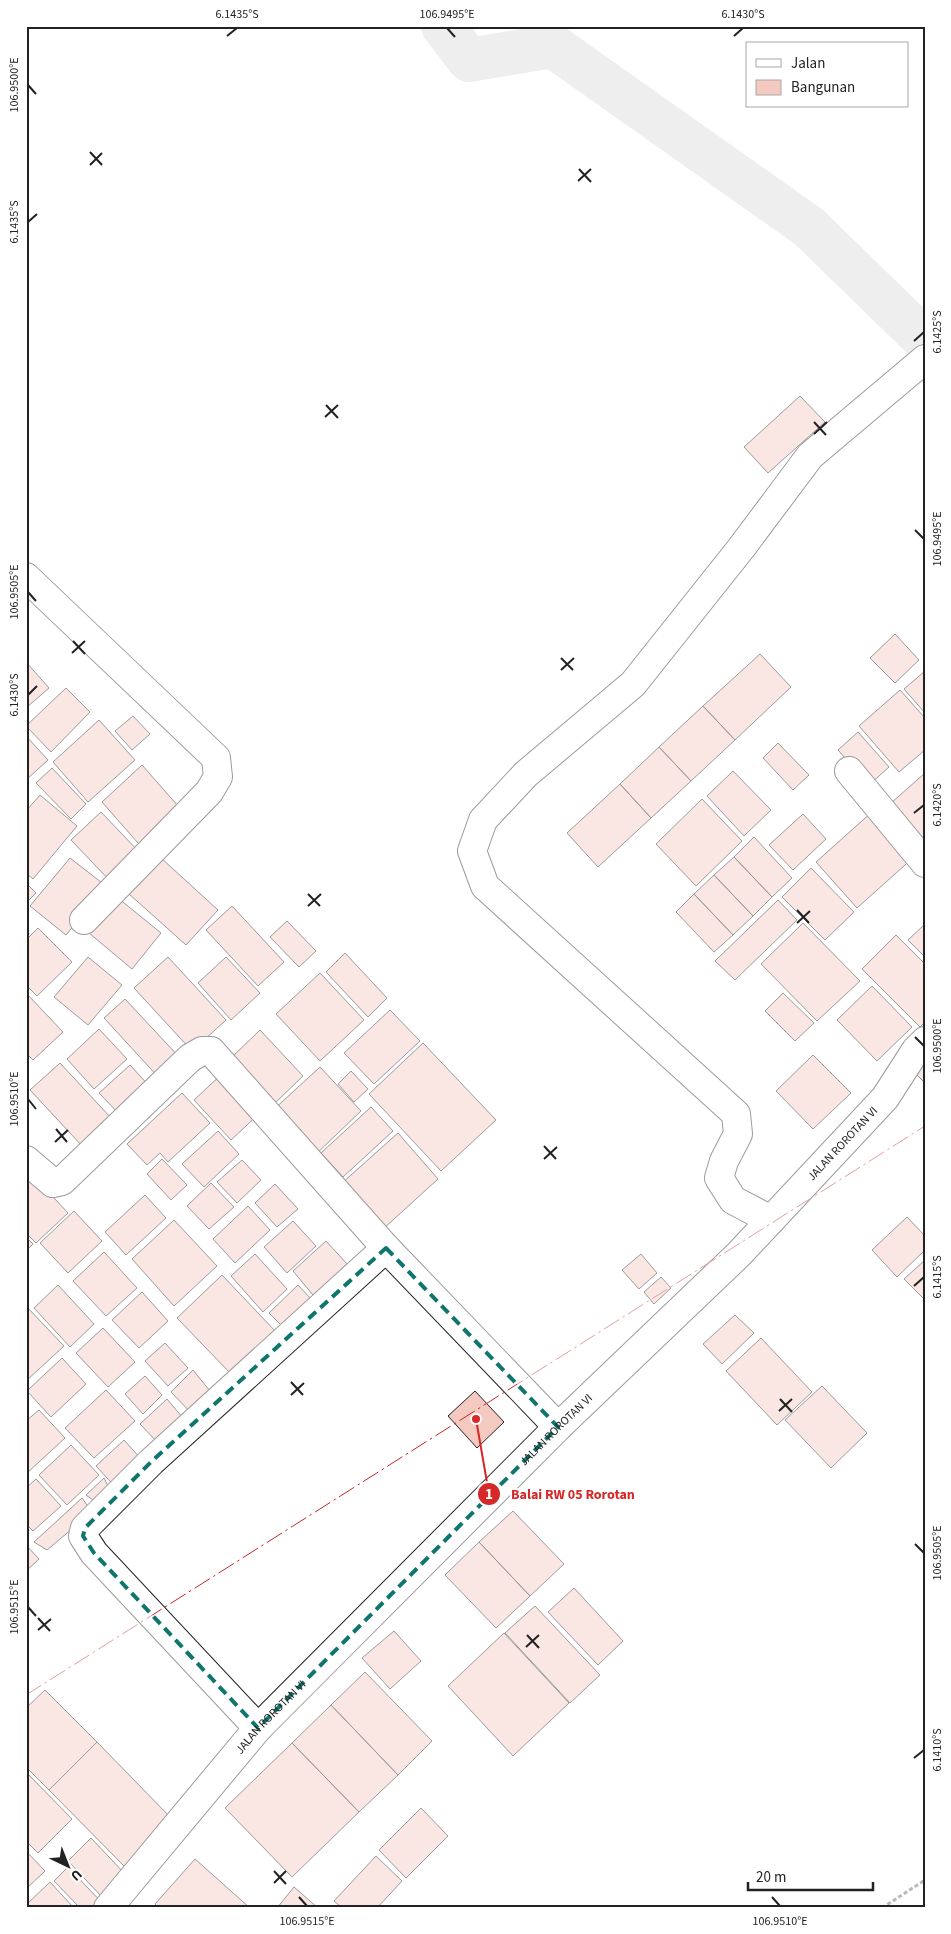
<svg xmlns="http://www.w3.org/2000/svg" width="951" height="1934" viewBox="0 0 951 1934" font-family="'Source Sans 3',sans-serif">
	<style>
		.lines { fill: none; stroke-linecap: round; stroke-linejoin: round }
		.canal { stroke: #d9d9d9; stroke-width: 44 }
		.building { fill: #f3c9c0; stroke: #222 }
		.street-casing { stroke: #222; stroke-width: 30 }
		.path { stroke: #646464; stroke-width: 3; stroke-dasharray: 4 2.5; stroke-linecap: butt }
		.street { stroke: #fff; stroke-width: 28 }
		.power { stroke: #c62828; stroke-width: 1; stroke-dasharray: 18 4 2.5 4; stroke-linecap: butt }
		.marked { fill: none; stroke: #0f766e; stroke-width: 4; stroke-dasharray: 10 6; stroke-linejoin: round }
		.ticks { fill: none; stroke: #222; stroke-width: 2 }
		.labels { text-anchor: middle; stroke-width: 4; stroke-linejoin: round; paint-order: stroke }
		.street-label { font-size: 12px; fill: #222; stroke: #fff }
		.leader { fill: none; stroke: #d62828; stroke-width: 2 }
		.callout-dot { fill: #d62828; stroke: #fff; stroke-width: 2 }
		.mark-label { font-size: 15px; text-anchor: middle; font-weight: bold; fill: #fff }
		.callout-label { font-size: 14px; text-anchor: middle; font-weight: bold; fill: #d62828; stroke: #fff; stroke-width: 4; stroke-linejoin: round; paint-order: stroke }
		.neatline { fill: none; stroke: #222; stroke-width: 2 }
		.ticks-label { font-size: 12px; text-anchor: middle; fill: #222 }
	</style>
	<rect width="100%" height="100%" fill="#fff"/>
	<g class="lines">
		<path class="canal" d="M443 26 469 60 553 46 809 227 925 340"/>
	</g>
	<path class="building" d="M800 396 825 422 768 473 744 447Z
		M895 634 919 660 895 683 870 658Z
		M760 654 791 687 735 740 703 706Z
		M26 662 49 688 26 708Z
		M925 671V713L904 689Z
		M66 688 90 712 51 752 26 726Z
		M900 690 925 718V750L899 772 859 726Z
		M703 706 735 740 691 781 659 747Z
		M133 716 150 734 132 750 115 731Z
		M99 720 135 760 88 802 53 762Z
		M858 732 889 767 869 785 838 750Z
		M26 736 48 760 26 780Z
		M778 743 809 775 793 790 763 758Z
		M659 747 691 781 651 818 620 784Z
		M142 765 186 815 145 851 102 802Z
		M52 768 86 804 71 819 36 783Z
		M733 771 771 810 744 836 707 796Z
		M925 773V843L891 803Z
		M620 784 651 818 598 867 567 833Z
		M40 795 77 826 33 879 26 873V811Z
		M702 799 742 841 696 886 656 844Z
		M873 811 914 857 857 908 816 862Z
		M101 812 142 855 113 884 71 840Z
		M803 814 826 839 793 870 769 845Z
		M754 837 792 878 772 897 734 857Z
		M160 857 218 910 186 945 128 893Z
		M734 857 772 897 753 916 714 875Z
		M70 858 106 886 66 935 30 906Z
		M811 868 854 912 825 940 782 897Z
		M714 875 753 916 733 935 694 894Z
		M26 883 36 893 26 903Z
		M694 894 733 935 714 952 676 912Z
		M118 898 161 933 132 969 89 933Z
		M778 900 797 920 735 980 715 961Z
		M232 906 284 962 258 986 206 930Z
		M287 921 316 951 299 967 270 937Z
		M803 923 860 981 817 1021 761 964Z
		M925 924V957L908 940Z
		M38 928 72 962 37 996 26 985V940Z
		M896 935 925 964V1022L920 1027 862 969Z
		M345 953 387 998 368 1017 326 972Z
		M88 957 122 985 88 1025 54 997Z
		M168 957 226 1020 192 1051 134 988Z
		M226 957 260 993 231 1020 198 983Z
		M320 973 364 1020 320 1061 276 1014Z
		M872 986 912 1027 877 1061 837 1020Z
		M26 993 63 1032 33 1060 26 1053Z
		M783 993 814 1023 795 1041 765 1011Z
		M125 999 182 1060 161 1080 104 1018Z
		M390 1010 420 1041 374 1084 344 1053Z
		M99 1029 127 1059 94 1089 67 1059Z
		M260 1030 303 1076 274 1104 231 1058Z
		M423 1043 496 1120 441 1171 369 1094Z
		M813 1055 851 1093 813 1129 776 1091Z
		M925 1060V1083L913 1071Z
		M60 1063 112 1119 83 1147 30 1090Z
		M130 1065 152 1089 122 1117 99 1093Z
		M320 1067 361 1111 313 1157 271 1112Z
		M351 1071 368 1089 354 1102 338 1084Z
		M224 1072 261 1112 231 1140 194 1100Z
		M182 1093 210 1123 168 1162 160 1153 147 1165 127 1144Z
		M371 1107 393 1131 343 1177 321 1153Z
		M218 1131 239 1154 204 1187 182 1164Z
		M398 1133 438 1179 382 1230 341 1184Z
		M162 1159 187 1185 171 1200 147 1174Z
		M242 1160 261 1180 237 1203 217 1182Z
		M26 1168 68 1213 36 1243 26 1233Z
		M211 1183 234 1207 209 1229 187 1206Z
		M275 1184 298 1209 277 1227 255 1203Z
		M145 1195 166 1218 126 1255 105 1232Z
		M248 1206 270 1230 235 1263 213 1239Z
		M74 1211 102 1241 68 1273 40 1243Z
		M907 1217 925 1236V1250L897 1277 872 1250Z
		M174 1220 217 1266 174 1306 132 1259Z
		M293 1221 316 1246 287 1273 264 1247Z
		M26 1237 33 1244 26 1251Z
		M326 1241 348 1265 313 1295 293 1271Z
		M104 1252 137 1288 106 1316 73 1281Z
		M255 1254 287 1289 263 1312 231 1276Z
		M641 1254 657 1273 639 1289 622 1270Z
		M925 1260V1300L904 1279Z
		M222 1275 276 1332 232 1375 177 1318Z
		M661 1277 671 1288 654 1304 644 1292Z
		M58 1285 94 1324 70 1347 34 1308Z
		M298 1285 312 1300 282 1326 269 1313Z
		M142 1292 168 1321 139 1348 112 1320Z
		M26 1306 64 1346 26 1381Z
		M735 1315 754 1333 722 1364 703 1344Z
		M103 1328 135 1362 108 1387 76 1353Z
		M761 1338 812 1392 777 1425 726 1371Z
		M165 1343 188 1368 168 1386 145 1361Z
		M62 1358 86 1384 51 1417 27 1391Z
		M193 1370 210 1391 196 1418 171 1392Z
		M145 1376 162 1395 143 1414 125 1394Z
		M822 1386 867 1433 831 1468 785 1420Z
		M106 1390 135 1421 94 1458 65 1428Z
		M475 1391 504 1422 477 1448 448 1416Z
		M167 1399 183 1418 158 1443 140 1424Z
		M39 1410 65 1438 26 1474V1421Z
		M124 1440 142 1460 118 1490 96 1466Z
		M71 1445 99 1475 67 1505 39 1475Z
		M104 1478 109 1488 96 1502 86 1495Z
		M36 1479 61 1506 33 1531 26 1524V1488Z
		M82 1498 92 1512 47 1550 34 1542Z
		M513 1511 564 1564 530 1596 479 1542Z
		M479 1542 530 1596 496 1628 445 1575Z
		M26 1545 39 1559 26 1571Z
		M574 1588 623 1641 598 1665 548 1612Z
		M535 1606 600 1675 570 1703 505 1633Z
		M394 1631 421 1661 390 1689 362 1658Z
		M504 1633 569 1703 513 1756 448 1686Z
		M365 1672 432 1741 398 1775 331 1705Z
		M45 1690 97 1742 49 1790 26 1767V1708Z
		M331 1705 398 1775 359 1812 292 1743Z
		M97 1742 173 1820 125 1867 49 1790Z
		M292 1743 359 1812 292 1877 225 1808Z
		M26 1772 72 1819 38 1853 26 1841Z
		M421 1808 448 1836 406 1878 379 1850Z
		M91 1838 125 1874 102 1897 68 1861Z
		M26 1851 45 1871 26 1889Z
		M376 1856 402 1881 377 1908H342L334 1901Z
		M195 1859 250 1908H159L155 1904Z
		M68 1867 105 1906 103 1908H80L54 1881Z
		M50 1882 74 1908H26V1905Z
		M294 1887 318 1908H277Z"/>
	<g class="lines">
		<g class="street-casing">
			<g id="street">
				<path d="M26 577 216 758 218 777 209 792 84 920"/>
				<path d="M849 771 925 863"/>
				<path d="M26 1160 53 1183 62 1181 190 1058 202 1051H211L386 1248 558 1427"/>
				<path d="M771 1220 733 1200 719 1178 724 1161 738 1134 736 1114 485 886 472 851 483 820 526 774 633 684 742 547 810 456 925 359"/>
				<path d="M258 1728 94 1553 83 1536 85 1528 151 1462 386 1248"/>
				<path id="s1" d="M108 1908 258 1728 558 1427 739 1254 885 1098 916 1050 925 1041"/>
			</g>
		</g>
		<path class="path" d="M882 1908 925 1880"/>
		<use href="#street" class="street"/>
		<path class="power" d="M26 1695 925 1126"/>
	</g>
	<path d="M0 0H951V1934H0ZM386 1248 558 1427 258 1728 94 1553 83 1536 85 1528 151 1462Z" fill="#fff" fill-opacity=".55" fill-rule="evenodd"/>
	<path class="marked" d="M386 1248 558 1427 258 1728 94 1553 83 1536 85 1528 151 1462Z"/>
	<path class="ticks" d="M447 28 455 37M227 36 237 28M734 36 743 28M28 85 36 94M90 152 102 165M90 165 102 153M579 169 591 182M578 181 591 169M28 222 37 214M914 341 924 332M326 405 338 418M325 417 338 405M814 422 826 435M814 434 827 422M915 530 924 539M28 592 36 601M73 641 85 654M72 653 85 641M561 658 573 670M561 670 574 658M28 695 37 686M914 813 924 805M308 894 320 906M308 906 321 894M797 910 809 923M797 923 810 911M915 1037 924 1046M28 1099 36 1109M56 1129 67 1142M55 1142 68 1130M544 1146 556 1159M544 1159 557 1147M914 1286 924 1277M291 1382 303 1395M291 1395 304 1383M780 1399 792 1412M779 1411 792 1399M915 1544 924 1553M28 1607 36 1616M38 1618 50 1631M38 1630 51 1619M527 1635 539 1648M526 1647 539 1635M914 1758 924 1750M274 1871 286 1884M274 1883 286 1871M299 1897 307 1906M772 1897 780 1906"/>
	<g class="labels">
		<g class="street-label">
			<text dy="4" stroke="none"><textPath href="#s1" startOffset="1061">JALAN ROROTAN VI</textPath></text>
			<text dy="4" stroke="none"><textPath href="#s1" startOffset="656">JALAN ROROTAN VI</textPath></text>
			<text dy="4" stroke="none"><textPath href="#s1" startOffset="251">JALAN ROROTAN VI</textPath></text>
		</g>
	</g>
	<path class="leader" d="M476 1419L489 1494"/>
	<g class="callout-dot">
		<circle cx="476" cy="1419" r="5"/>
		<circle cx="489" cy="1494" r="12"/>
	</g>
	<g class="mark-label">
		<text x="489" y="1499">1</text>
	</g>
	<g class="callout-label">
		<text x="573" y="1499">Balai RW 05 Rorotan</text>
	</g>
	<rect width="951" height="1934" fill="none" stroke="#ffffff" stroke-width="55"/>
	<rect x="746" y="42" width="162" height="65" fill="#ffffff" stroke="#a7a7a7"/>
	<rect x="756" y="59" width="25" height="8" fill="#ffffff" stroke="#a7a7a7"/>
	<text x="791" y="68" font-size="15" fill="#222222">Jalan</text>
	<rect x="756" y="80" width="25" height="15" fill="#f3c9c0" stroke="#a7a7a7"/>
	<text x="791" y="92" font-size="15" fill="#222222">Bangunan</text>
	<g transform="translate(68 1866) rotate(137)" stroke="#ffffff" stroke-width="4" paint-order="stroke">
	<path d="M0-4L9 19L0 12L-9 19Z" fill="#222222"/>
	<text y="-8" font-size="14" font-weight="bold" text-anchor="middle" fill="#222222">U</text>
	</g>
	<path d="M748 1882v8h125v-8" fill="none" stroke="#222222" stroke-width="2.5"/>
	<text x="756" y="1882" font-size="15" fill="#222222" stroke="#ffffff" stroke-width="4" paint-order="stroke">20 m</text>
	<rect x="28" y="28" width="896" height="1878" class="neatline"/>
	<g class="ticks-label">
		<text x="237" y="18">6.1435°S</text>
		<text x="447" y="18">106.9495°E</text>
		<text x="743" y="18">6.1430°S</text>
		<text transform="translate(14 85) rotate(-90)" y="4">106.9500°E</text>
		<text transform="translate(14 222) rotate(-90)" y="4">6.1435°S</text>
		<text transform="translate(937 332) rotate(-90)" y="4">6.1425°S</text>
		<text transform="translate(937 539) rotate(-90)" y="4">106.9495°E</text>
		<text transform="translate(14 592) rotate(-90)" y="4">106.9505°E</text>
		<text transform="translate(14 695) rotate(-90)" y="4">6.1430°S</text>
		<text transform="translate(937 805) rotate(-90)" y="4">6.1420°S</text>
		<text transform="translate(937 1046) rotate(-90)" y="4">106.9500°E</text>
		<text transform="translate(14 1099) rotate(-90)" y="4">106.9510°E</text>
		<text transform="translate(937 1277) rotate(-90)" y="4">6.1415°S</text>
		<text transform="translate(937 1553) rotate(-90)" y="4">106.9505°E</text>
		<text transform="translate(14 1607) rotate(-90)" y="4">106.9515°E</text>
		<text transform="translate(937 1750) rotate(-90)" y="4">6.1410°S</text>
		<text x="307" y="1925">106.9515°E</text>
		<text x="780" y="1925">106.9510°E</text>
	</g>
</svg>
